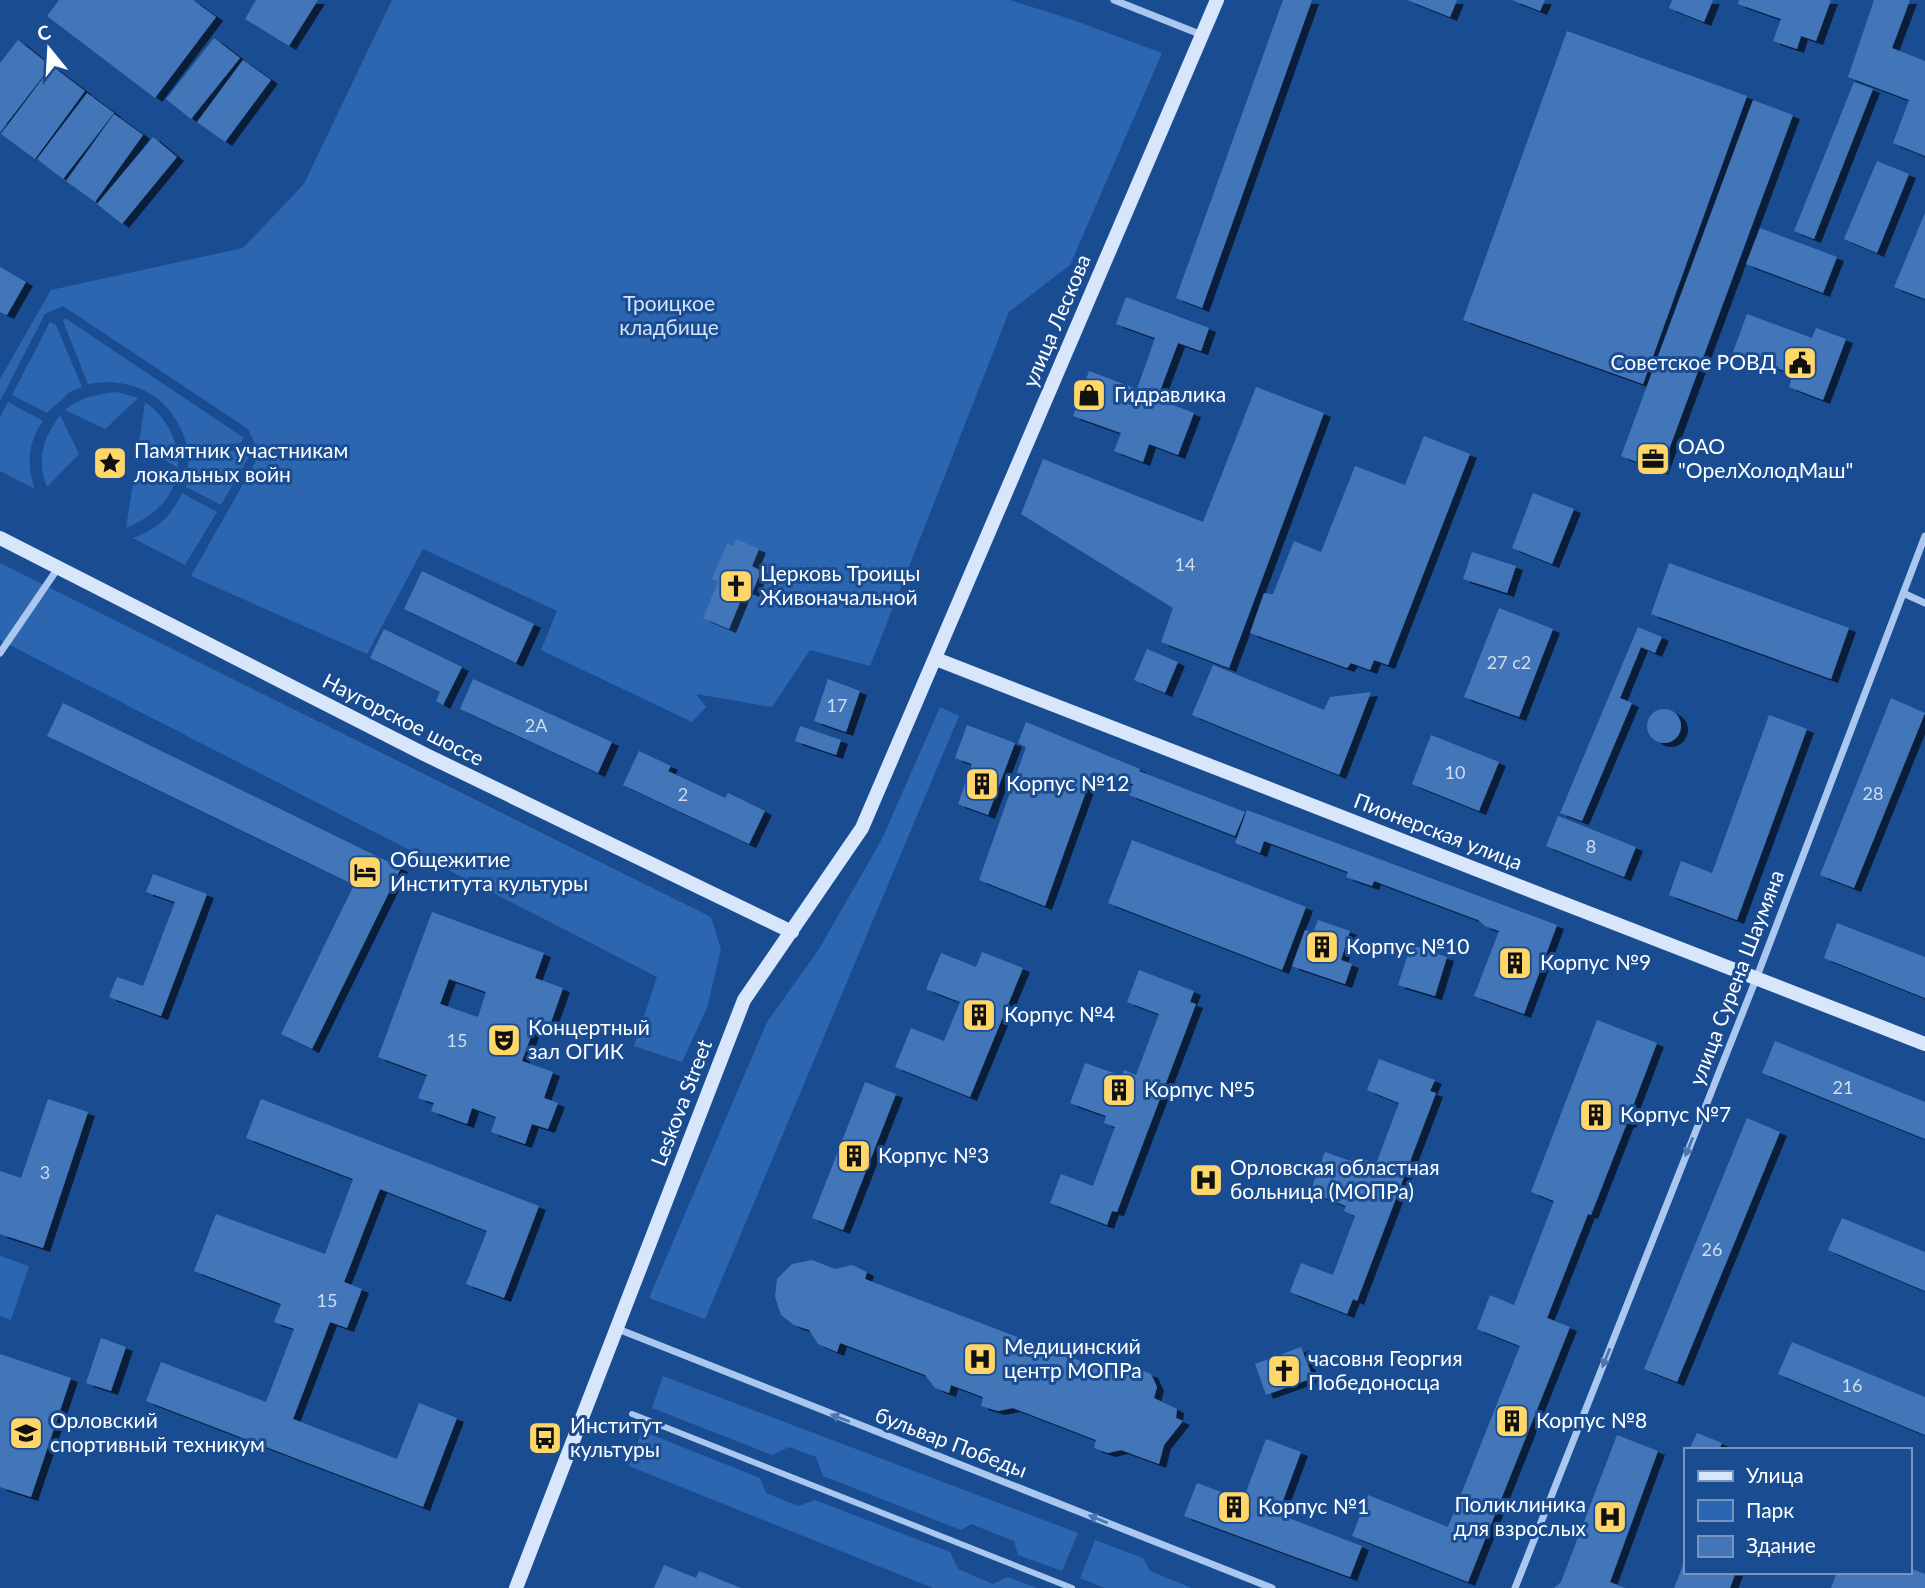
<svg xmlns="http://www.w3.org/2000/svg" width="1925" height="1588" viewBox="0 0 1925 1588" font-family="Lato,sans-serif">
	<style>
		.green { fill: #2d66b0 }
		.building { fill: #4376b9; fill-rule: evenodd; filter: url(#shadow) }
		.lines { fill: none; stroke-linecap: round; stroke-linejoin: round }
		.pedestrian { stroke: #aac8ef; stroke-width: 6 }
		.minor { stroke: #aac8ef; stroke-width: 7 }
		.secondary { stroke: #d8e6fb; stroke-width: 14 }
		.oneway { fill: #4c77b3 }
		.labels { text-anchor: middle; stroke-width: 6; stroke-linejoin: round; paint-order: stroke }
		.number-label { font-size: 18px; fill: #d0ddee }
		.park-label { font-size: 21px; fill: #d1e3fb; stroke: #1a4c92 }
		.street-label { font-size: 21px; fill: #fff; stroke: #1a4c92 }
		.poi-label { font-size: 21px; fill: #fff; stroke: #1a4c92; text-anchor: start }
	</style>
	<defs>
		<filter id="shadow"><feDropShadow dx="7" dy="4" stdDeviation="0" flood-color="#0009"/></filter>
	</defs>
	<rect width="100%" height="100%" fill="#1a4c92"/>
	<path class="green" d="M392 0H1010L1073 20 1162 53 1070 265 1009 312 870 666 810 650 772 707 696 694 706 707 692 722 541 650 557 611 423 549 367 654 191 576 255 463 256 445 248 429 63 306 45 314 0 401V379L51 290 243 248 304 184Z
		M65 318 244 438 240 443 188 448C175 400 138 375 88 384L63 321Z
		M50 322 56 325 82 387 70 392 47 413 12 395Z
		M117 392 138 398 105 429 65 410C81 397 97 394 117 392Z
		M8 402 43 421C28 442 26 465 35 489L0 471V417Z
		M145 402C167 418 179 440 178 468L139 444Z
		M60 415 79 454 47 487C36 459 43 439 60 415Z
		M243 450 248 458 221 505 186 487 189 456Z
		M177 474C171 503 151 517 126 528L133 483Z
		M182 493 217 512 185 565 133 538C157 529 172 516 182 493Z
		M0 563 711 917 721 949 707 1008 682 1062 634 1046 657 977 0 640Z
		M940 707 959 716 705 1319 649 1298 767 1022 819 949 882 839Z
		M0 1256 29 1266 11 1320 0 1316Z
		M663 1376 1078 1533 1062 1571 1018 1555 1014 1541 971 1524 961 1530 823 1476 816 1457 789 1447 772 1455 652 1408Z
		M642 1431 760 1478 766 1493 798 1506 815 1500 950 1552 958 1569 993 1584 1007 1577 1037 1588H933L629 1466Z
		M1095 1540 1143 1558 1150 1571 1192 1588H1105L1080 1578Z"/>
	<path class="building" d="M59 0H193L216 17 155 98 47 16Z
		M256 0H318L289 46 245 19Z
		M1283 0H1312L1202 308 1176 298Z
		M1407 0H1457L1450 17Z
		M1512 0H1545L1540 11Z
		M1672 0H1713L1704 22 1669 8Z
		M1739 0H1831L1816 41 1801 36 1797 49 1773 41 1781 19 1738 4Z
		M1874 0H1910L1892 48 1925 61V156L1893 143 1909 100 1848 77Z
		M1567 31 1747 96 1643 384 1463 320Z
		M214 38 240 58 191 119 166 99Z
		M18 40 51 66 0 132V63Z
		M243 60 271 80 225 142 197 122Z
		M52 66 85 91 35 159 1 134Z
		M1854 82 1873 89 1814 239 1794 231Z
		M87 93 114 113 63 179 37 159Z
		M1753 100 1793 115 1661 471 1621 456Z
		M114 114 143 135 95 202 66 181Z
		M153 137 177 157 122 224 97 204Z
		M1877 161 1909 174 1877 253 1844 239Z
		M1925 213V299L1894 287Z
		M1760 228 1837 257 1823 293 1746 264Z
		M0 267 26 282 7 315 0 312Z
		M1126 297 1209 328 1201 351 1178 343 1157 399 1194 413 1178 455 1149 444 1143 462 1114 451 1121 433 1073 416 1089 371 1137 389 1155 338 1116 324Z
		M1747 314 1812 338 1816 328 1846 339 1823 400 1789 387 1793 374 1733 352Z
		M1256 387 1324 413 1229 668 1161 642 1173 608 1021 514 1043 459 1203 522Z
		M1424 436 1470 454 1388 665 1374 660 1370 670 1351 663 1347 668 1250 633 1264 593 1273 594 1294 541 1321 552 1355 466 1405 485Z
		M1533 493 1574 509 1552 564 1512 548Z
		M736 539 759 549 752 566 761 571 752 593 745 590 729 629 703 618 718 582 712 579 727 544 733 546Z
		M1472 552 1516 566 1507 593 1463 579Z
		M1669 563 1849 628 1831 679 1651 614Z
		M422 571 534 624 516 663 404 609Z
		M1499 608 1553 629 1519 717 1464 697Z
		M1638 627 1662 637 1655 653 1641 647 1620 698 1632 703 1582 821 1560 813Z
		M384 629 462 667 443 705 436 701 440 692 370 658Z
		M1147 649 1178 662 1165 693 1134 680Z
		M1213 665 1324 710 1330 697 1371 692 1339 775 1192 715Z
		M473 679 612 742 598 773 460 709Z
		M828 679 860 691 846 732 814 721Z
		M1891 698 1925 713 1854 888 1820 875Z
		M63 703 401 868 312 1049 281 1034 354 885 47 736Z
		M1647 726a17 17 0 1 1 34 0a17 17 0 1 1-34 0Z
		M1769 715 1807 729 1737 920 1669 895 1681 861 1712 873Z
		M1026 722 1140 769 1139 771 1245 812 1235 836 1129 795 1133 784 1093 772 1045 906 979 880 1026 747 1018 743Z
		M967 725 1015 743 988 815 958 804 972 764 955 758Z
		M800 726 841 740 836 755 795 741Z
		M1431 735 1499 762 1479 811 1412 784Z
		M639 751 671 766 668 771 725 798 728 793 765 811 749 844 623 785Z
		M1247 810 1557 925 1524 1014 1474 996 1499 931 1485 926 1478 920 1374 881 1372 886 1346 877 1348 872 1264 841 1260 853 1235 843Z
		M1558 816 1636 847 1624 877 1546 846Z
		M1132 840 1306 907 1282 970 1108 903Z
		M153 874 207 894 161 1016 109 997 117 977 143 986 175 902 146 892Z
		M432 912 544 953 535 978 563 988 550 1025 537 1020 522 1061 553 1072 544 1098 558 1103 548 1129 532 1124 525 1144 491 1132 496 1117 472 1108 467 1124 431 1111 434 1103 418 1098 427 1075 378 1057ZM449 979 486 992 478 1017 440 1004Z
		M1318 920 1350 931 1341 960 1352 964 1345 984 1292 966 1305 930 1313 933Z
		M1837 923 1925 957V998L1824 958Z
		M1411 945 1447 957 1435 996 1398 985Z
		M982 952 1023 968 970 1097 895 1067 911 1028 944 1041 960 1002 926 989 941 953 976 967Z
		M1139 970 1194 991 1190 1002 1196 1004 1117 1212 1112 1211 1107 1225 1050 1203 1061 1174 1093 1186 1115 1127 1104 1123 1106 1116 1070 1103 1085 1063 1122 1076 1124 1070 1136 1075 1159 1014 1127 1002Z
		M1597 1020 1657 1043 1633 1106 1635 1107 1629 1124 1627 1123 1591 1215 1588 1214 1547 1318 1570 1327 1468 1582 1352 1536 1368 1495 1448 1527 1520 1346 1477 1329 1490 1295 1514 1305 1554 1201 1531 1192Z
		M1775 1041 1925 1102V1139L1762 1073Z
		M1379 1059 1435 1080 1430 1091 1436 1093 1357 1301 1353 1299 1347 1314 1290 1292 1301 1263 1333 1275 1355 1216 1344 1211 1346 1206 1310 1192 1325 1152 1362 1165 1364 1159 1376 1164 1399 1103 1367 1090Z
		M865 1082 896 1094 843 1230 812 1218Z
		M48 1099 88 1112 43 1248 0 1234V1171L21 1178Z
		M261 1099 539 1206 504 1298 466 1284 487 1231 380 1189 344 1282 362 1289 347 1328 330 1322 293 1419 397 1459 419 1403 457 1418 423 1507 146 1401 161 1362 266 1402 294 1329 274 1322 281 1304 194 1271 216 1214 325 1254 353 1179 246 1138Z
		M1747 1118 1780 1132 1677 1382 1644 1369Z
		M1842 1218 1925 1252V1291L1828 1250Z
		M812 1260 835 1269 852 1265 867 1272 865 1279 1125 1378 1131 1366 1151 1374 1157 1387 1154 1398 1177 1409 1176 1418 1183 1421 1164 1445 1159 1464 1121 1450 1108 1453 1094 1448 1096 1440 1013 1408 998 1411 981 1406 983 1397 951 1385 949 1393 935 1388 925 1375 840 1343 837 1352 818 1344 809 1330 794 1325 781 1315 775 1297 777 1279 792 1264Z
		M101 1338 126 1347 111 1391 86 1383Z
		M1792 1342 1925 1397V1435L1778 1374Z
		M1301 1347 1313 1378 1266 1395 1255 1364Z
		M0 1354 71 1378 31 1497 0 1487Z
		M1697 1433 1722 1443 1719 1450 1690 1448Z
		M1617 1435 1658 1451 1610 1582 1625 1588H1554L1561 1582Z
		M1266 1439 1301 1452 1278 1514 1362 1546 1350 1577 1184 1516 1197 1483 1243 1500Z
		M1685 1560V1572H1736L1730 1588H1674Z
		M664 1565 696 1578 699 1571 741 1588H654Z
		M1909 1568 1925 1574V1588H1831L1837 1572H1909Z"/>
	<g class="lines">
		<path class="pedestrian" d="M632 1414 1072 1588"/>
		<path class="minor" d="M1114 0 1202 35
			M1903 593 1925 603
			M0 653 58 568
			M618 1329 1272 1588
			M1515 1588 1756 979 1925 536"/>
		<path class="secondary" d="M0 538 424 754 792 932
			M936 659 1925 1044
			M516 1588 744 1000 862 828 1217 0"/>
	</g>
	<defs><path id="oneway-solid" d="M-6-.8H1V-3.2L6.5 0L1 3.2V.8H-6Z" transform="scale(1.75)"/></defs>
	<g class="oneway">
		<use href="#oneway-solid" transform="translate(1689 1147) rotate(112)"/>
		<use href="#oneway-solid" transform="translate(1606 1358) rotate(112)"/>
		<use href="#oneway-solid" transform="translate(840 1418) rotate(-159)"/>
		<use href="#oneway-solid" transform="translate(1098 1519) rotate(-158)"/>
	</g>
	<defs>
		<g id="civic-square" transform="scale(1.75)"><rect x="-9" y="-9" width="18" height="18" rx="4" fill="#ffd668" stroke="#1a4c92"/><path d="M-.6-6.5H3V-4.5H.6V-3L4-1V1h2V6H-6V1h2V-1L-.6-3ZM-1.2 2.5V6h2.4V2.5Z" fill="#111"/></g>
		<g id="shop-square" transform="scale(1.75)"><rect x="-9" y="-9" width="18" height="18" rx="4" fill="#ffd668" stroke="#1a4c92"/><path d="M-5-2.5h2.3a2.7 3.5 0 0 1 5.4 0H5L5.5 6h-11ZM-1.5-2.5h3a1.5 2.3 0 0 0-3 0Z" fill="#111"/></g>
		<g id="office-square" transform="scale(1.75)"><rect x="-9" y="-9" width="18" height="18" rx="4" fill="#ffd668" stroke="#1a4c92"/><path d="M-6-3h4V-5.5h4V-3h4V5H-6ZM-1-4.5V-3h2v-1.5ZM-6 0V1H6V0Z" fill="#111"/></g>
		<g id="sight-square" transform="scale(1.75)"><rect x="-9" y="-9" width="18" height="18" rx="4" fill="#ffd668" stroke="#1a4c92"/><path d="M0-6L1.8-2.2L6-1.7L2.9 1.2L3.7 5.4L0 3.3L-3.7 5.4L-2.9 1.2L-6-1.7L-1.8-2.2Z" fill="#111"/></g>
		<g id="church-square" transform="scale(1.75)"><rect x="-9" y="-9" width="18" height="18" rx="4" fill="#ffd668" stroke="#1a4c92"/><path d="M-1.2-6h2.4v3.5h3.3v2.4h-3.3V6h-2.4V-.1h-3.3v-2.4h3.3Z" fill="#111"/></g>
		<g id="building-square" transform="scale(1.75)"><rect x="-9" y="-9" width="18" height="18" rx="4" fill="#ffd668" stroke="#1a4c92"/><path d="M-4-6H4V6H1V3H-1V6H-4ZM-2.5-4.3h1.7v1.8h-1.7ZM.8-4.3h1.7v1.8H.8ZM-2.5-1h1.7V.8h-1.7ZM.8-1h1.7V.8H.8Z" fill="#111"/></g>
		<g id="hotel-square" transform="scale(1.75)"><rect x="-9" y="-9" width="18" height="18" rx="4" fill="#ffd668" stroke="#1a4c92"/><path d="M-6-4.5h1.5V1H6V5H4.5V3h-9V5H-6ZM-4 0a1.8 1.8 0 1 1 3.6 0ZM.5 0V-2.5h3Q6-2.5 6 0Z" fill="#111"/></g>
		<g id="theatre-square" transform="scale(1.75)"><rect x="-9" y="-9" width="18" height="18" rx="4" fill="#ffd668" stroke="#1a4c92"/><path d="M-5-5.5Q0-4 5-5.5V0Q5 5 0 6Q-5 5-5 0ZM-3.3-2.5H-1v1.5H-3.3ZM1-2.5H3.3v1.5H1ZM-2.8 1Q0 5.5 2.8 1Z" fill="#111"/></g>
		<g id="hospital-square" transform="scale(1.75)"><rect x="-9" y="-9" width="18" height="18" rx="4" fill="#ffd668" stroke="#1a4c92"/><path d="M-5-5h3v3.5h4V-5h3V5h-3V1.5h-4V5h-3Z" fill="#111"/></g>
		<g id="university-square" transform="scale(1.75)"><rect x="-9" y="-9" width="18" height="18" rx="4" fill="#ffd668" stroke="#1a4c92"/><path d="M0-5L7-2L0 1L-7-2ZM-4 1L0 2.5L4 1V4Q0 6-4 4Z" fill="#111"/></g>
		<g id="bus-square" transform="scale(1.75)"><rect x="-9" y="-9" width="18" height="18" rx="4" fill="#ffd668" stroke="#1a4c92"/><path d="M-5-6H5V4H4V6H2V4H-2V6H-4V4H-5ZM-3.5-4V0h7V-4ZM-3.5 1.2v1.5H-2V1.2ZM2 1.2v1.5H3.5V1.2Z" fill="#111"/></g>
	</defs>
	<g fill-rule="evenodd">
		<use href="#civic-square" x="1800" y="363"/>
		<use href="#shop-square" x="1089" y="395"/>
		<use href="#office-square" x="1653" y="459"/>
		<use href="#sight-square" x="110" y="463"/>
		<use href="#church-square" x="736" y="586"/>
		<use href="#building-square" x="982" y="784"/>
		<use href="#hotel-square" x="365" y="872"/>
		<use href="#building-square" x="1322" y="947"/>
		<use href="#building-square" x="1515" y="963"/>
		<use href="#building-square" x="979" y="1015"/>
		<use href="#theatre-square" x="504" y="1040"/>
		<use href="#building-square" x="1119" y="1090"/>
		<use href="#building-square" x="1596" y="1115"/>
		<use href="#building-square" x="854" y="1156"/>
		<use href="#hospital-square" x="1206" y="1180"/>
		<use href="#hospital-square" x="980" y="1359"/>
		<use href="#church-square" x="1284" y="1371"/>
		<use href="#building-square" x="1512" y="1421"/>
		<use href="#university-square" x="26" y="1433"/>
		<use href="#bus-square" x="545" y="1438"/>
		<use href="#building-square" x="1234" y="1507"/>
		<use href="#hospital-square" x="1610" y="1517"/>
	</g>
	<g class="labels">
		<g class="number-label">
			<text x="1185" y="571">14</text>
			<text x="1509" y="669">27 с2</text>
			<text x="837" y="712">17</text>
			<text x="536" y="732">2А</text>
			<text x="1455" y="779">10</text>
			<text x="1873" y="800">28</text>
			<text x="683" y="801">2</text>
			<text x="1591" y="853">8</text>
			<text x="457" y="1047">15</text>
			<text x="1843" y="1094">21</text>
			<text x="45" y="1179">3</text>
			<text x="1712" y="1256">26</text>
			<text x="327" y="1307">15</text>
			<text x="1852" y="1392">16</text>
		</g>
		<g class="park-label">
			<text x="669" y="311">Троицкое<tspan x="669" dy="24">кладбище</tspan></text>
		</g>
		<g class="street-label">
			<text transform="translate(1057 321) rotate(-67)" y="7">улица Лескова</text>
			<text transform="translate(403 720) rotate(27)" y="7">Наугорское шоссе</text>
			<text transform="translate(1438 832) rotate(21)" y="7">Пионерская улица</text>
			<text transform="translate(1737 978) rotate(-69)" y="7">улица Сурена Шаумяна</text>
			<text transform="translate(682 1103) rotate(-69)" y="7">Leskova Street</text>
			<text transform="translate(951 1443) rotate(21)" y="7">бульвар Победы</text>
		</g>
		<g class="poi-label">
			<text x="1776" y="370" text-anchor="end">Советское РОВД</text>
			<text x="1114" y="402">Гидравлика</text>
			<text x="1678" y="454">ОАО<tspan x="1678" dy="24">"ОрелХолодМаш"</tspan></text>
			<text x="134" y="458">Памятник участникам<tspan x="134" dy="24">локальных войн</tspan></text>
			<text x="760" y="581">Церковь Троицы<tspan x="760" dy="24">Живоначальной</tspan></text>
			<text x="1006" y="791">Корпус №12</text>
			<text x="390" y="867">Общежитие<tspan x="390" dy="24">Института культуры</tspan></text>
			<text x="1346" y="954">Корпус №10</text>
			<text x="1540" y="970">Корпус №9</text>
			<text x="1004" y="1022">Корпус №4</text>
			<text x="528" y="1035">Концертный<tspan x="528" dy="24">зал ОГИК</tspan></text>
			<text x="1144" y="1097">Корпус №5</text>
			<text x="1620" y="1122">Корпус №7</text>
			<text x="878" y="1163">Корпус №3</text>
			<text x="1230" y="1175">Орловская областная<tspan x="1230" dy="24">больница (МОПРа)</tspan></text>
			<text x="1004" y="1354">Медицинский<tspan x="1004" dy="24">центр МОПРа</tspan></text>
			<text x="1308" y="1366">часовня Георгия<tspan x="1308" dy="24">Победоносца</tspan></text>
			<text x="50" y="1428">Орловский<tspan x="50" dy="24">спортивный техникум</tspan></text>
			<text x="1536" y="1428">Корпус №8</text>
			<text x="570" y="1433">Институт<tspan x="570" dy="24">культуры</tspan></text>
			<text x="1586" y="1512" text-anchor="end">Поликлиника<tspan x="1586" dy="24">для взрослых</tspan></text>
			<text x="1258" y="1514">Корпус №1</text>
		</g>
	</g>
	<rect x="1684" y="1448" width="228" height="126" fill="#1a4c92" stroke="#7694be" stroke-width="2"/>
	<rect x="1698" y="1471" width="35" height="10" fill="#d8e6fb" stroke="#7694be" stroke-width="2"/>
	<text x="1746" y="1483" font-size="21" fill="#ffffff">Улица</text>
	<rect x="1698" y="1500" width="35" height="21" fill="#2d66b0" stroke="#7694be" stroke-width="2"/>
	<text x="1746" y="1518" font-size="21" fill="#ffffff">Парк</text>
	<rect x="1698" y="1536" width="35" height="21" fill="#4376b9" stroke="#7694be" stroke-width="2"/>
	<text x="1746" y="1553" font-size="21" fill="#ffffff">Здание</text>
	<g transform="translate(49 49) rotate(342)" stroke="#1a4c92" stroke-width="5" paint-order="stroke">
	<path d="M0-5L12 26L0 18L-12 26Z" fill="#ffffff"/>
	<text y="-10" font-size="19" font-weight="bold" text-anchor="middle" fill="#ffffff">С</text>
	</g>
</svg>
